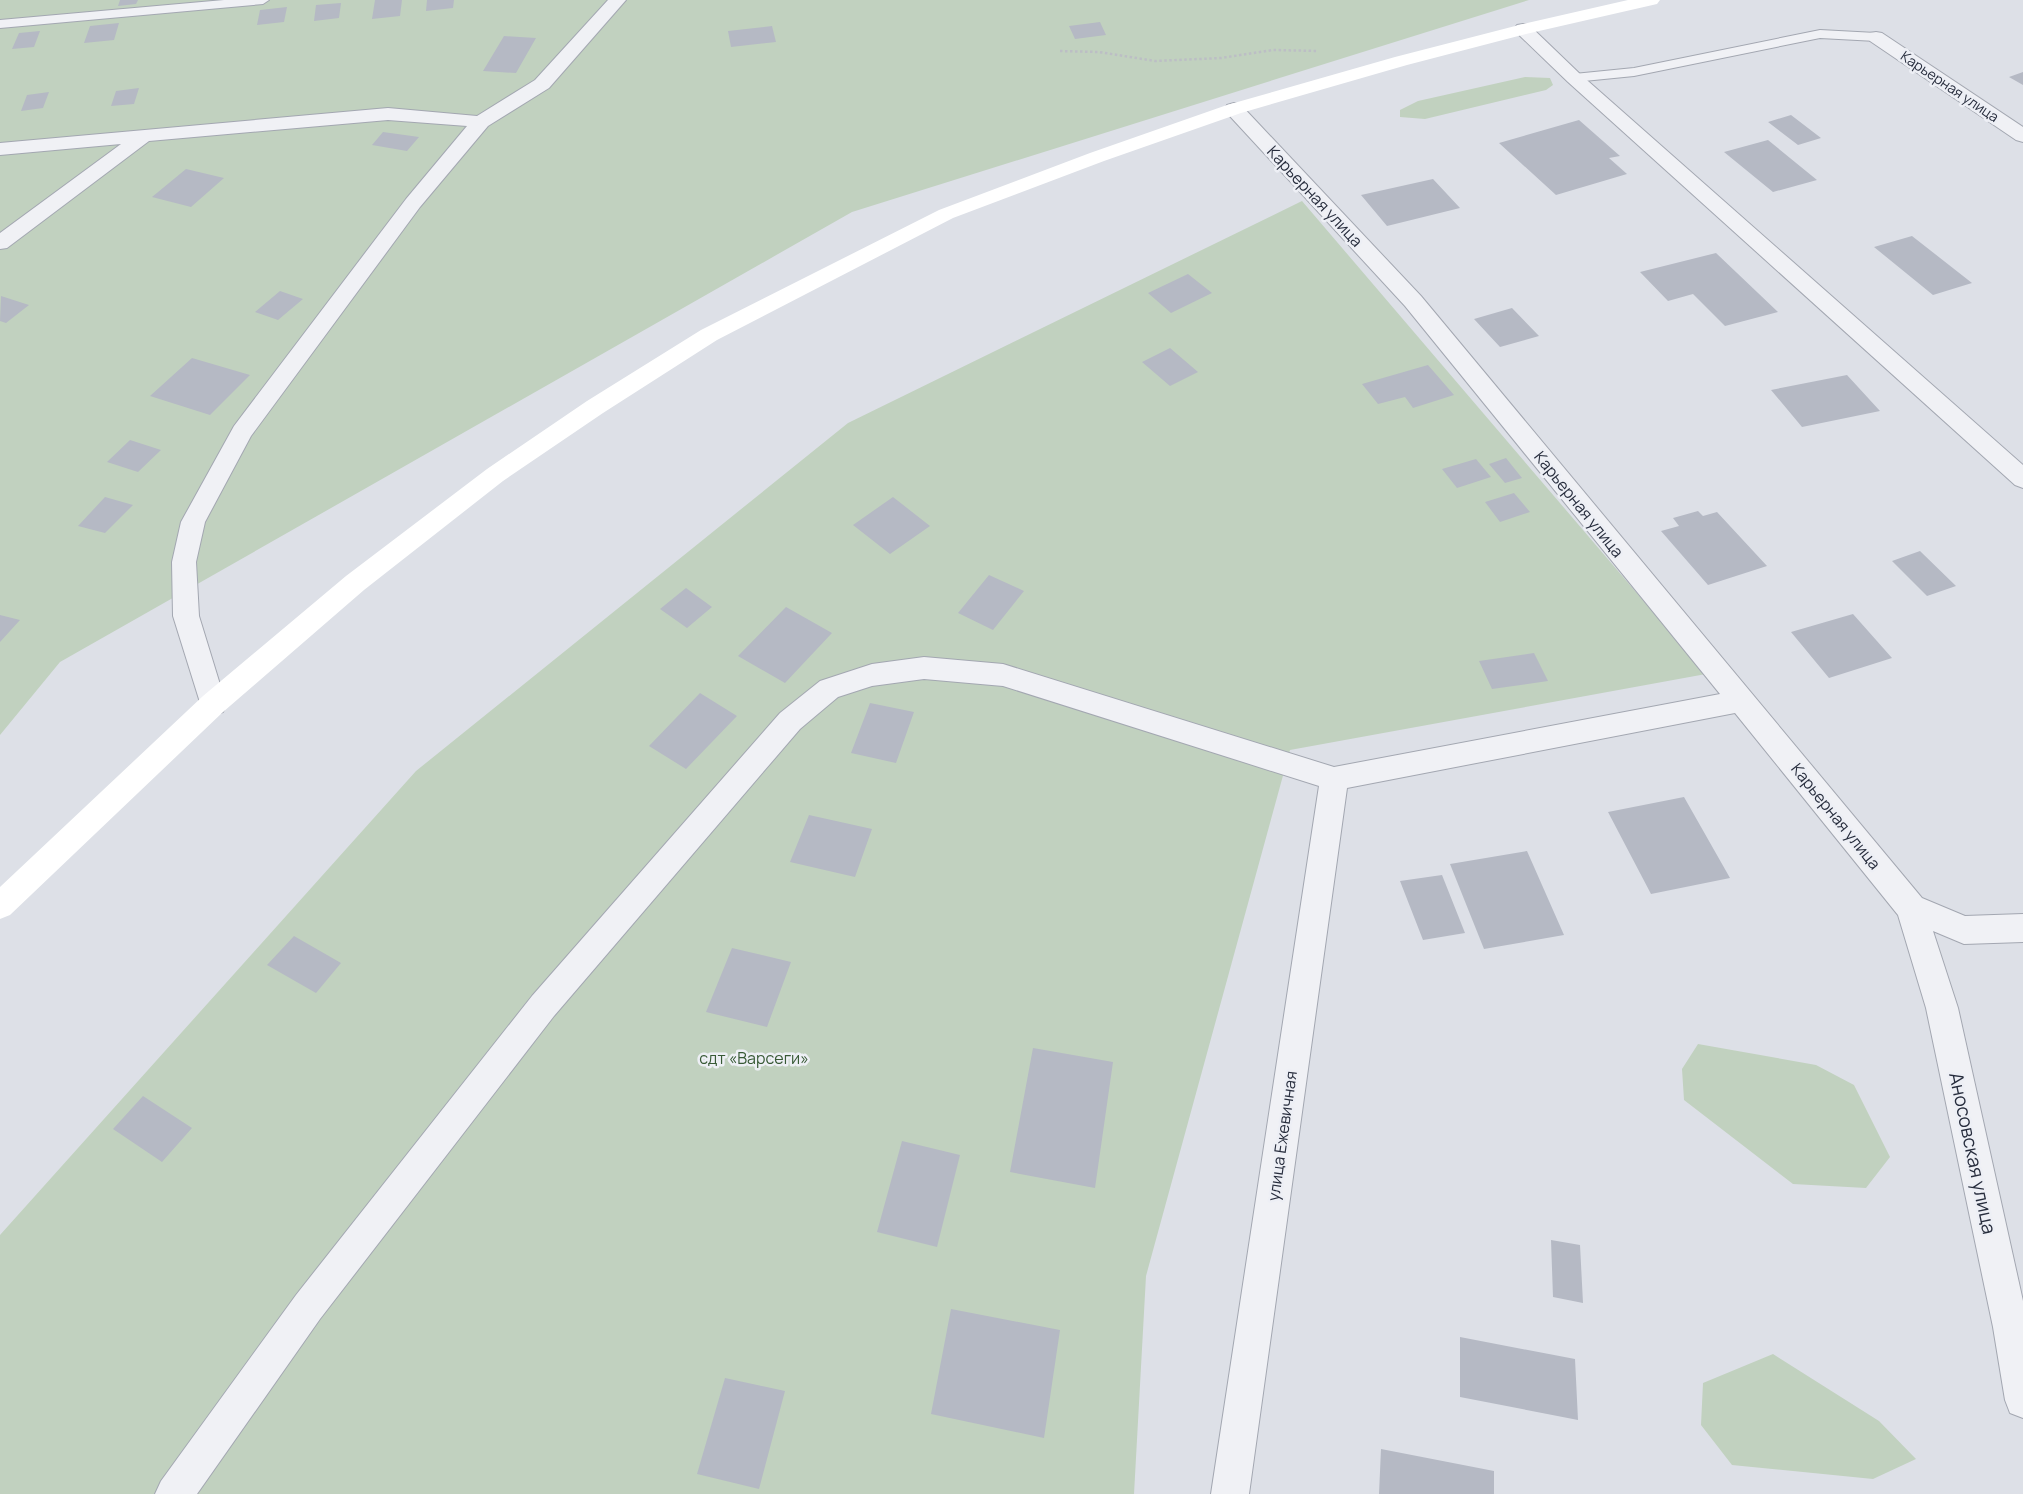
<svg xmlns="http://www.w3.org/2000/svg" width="2023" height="1494" viewBox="0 0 2023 1494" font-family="Manrope,sans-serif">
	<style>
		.green { fill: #c1d1bf }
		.building { fill: #b5b9c4 }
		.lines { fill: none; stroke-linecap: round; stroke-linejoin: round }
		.lane-casing { stroke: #a3a7b1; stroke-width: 2 }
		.street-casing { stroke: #a3a7b1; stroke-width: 2 }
		.path { stroke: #bcbec5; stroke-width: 2.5; stroke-dasharray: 2.5 2.5; stroke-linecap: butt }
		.lane { fill: #f0f1f5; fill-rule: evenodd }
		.street { fill: #f0f1f5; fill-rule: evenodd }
		.secondary { fill: #fff; fill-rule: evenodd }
		.labels { text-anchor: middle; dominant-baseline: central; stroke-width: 5; stroke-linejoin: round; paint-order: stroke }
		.far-street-label { font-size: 14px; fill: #272d3d; stroke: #edeff5 }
		.street-label { font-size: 16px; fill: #272d3d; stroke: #edeff5 }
		.park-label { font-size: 16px; fill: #375935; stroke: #edeff5 }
		.near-street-label { font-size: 19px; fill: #272d3d; stroke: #edeff5 }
	</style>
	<rect width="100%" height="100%" fill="#dde0e7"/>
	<path class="green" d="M0,0H1529L852,212L60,662L0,735Z
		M1525,77L1550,78L1553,85L1546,90L1425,119L1400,117V110L1418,101Z
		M1302,201L1706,674L1290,750L1146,1276L1134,1494H0V1235L416,771L848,423Z
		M1698,1044L1816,1065L1854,1085L1890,1157L1866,1188L1793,1184L1684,1100L1682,1069Z
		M1773,1354L1879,1421L1916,1459L1873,1479L1732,1465L1701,1425L1703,1383Z"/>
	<path class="building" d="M120,0H138L136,4L118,6Z
		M375,0H402L400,16L372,19Z
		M427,0H454L453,8L426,11Z
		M341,3L339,18L314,21L316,5Z
		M287,7L284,22L257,25L260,10Z
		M1100,22L1106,35L1075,39L1069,26Z
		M119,23L114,40L84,43L90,26Z
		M772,26L776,42L731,47L728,31Z
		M40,31L34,47L12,49L19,33Z
		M504,36L536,38L516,73L483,71Z
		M2023,72V85L2009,77Z
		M139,88L134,104L111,106L116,91Z
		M49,92L43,108L21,111L27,95Z
		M1791,115L1821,138L1798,145L1768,122Z
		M1579,120L1620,156L1609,158L1627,174L1556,195L1499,143Z
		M383,132L419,137L407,151L372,145Z
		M1768,140L1817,180L1773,192L1724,152Z
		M186,169L224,178L191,207L152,197Z
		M1433,179L1460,208L1387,226L1361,195Z
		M1912,236L1972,283L1933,295L1874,247Z
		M1716,253L1778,312L1725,326L1693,294L1668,301L1640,272Z
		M1188,274L1212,293L1171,313L1148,293Z
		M280,291L303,299L278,320L255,312Z
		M1,296L29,305L6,323L0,321Z
		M1512,308L1539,336L1500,347L1474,319Z
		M1170,348L1198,372L1170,386L1142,362Z
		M192,358L250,375L210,415L150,396Z
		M1428,365L1454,395L1413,408L1405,397L1378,404L1362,384Z
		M1847,375L1880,411L1802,427L1771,390Z
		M130,440L161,450L138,472L107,462Z
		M1506,458L1522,478L1505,483L1489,464Z
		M1476,459L1491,477L1457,488L1442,469Z
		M1514,493L1530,512L1500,522L1485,502Z
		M105,497L133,505L105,533L78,526Z
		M893,497L930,526L890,554L853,525Z
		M1698,511L1703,516L1717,512L1767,566L1708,585L1661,531L1679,526L1673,518Z
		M1920,551L1956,586L1927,596L1892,561Z
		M989,575L1024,591L993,630L958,613Z
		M686,588L712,607L687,628L660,609Z
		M786,607L832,633L785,683L738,656Z
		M1853,614L1892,658L1829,678L1791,632Z
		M0,615L20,620L0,642Z
		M1534,653L1548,681L1492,689L1479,661Z
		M700,693L737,716L686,769L649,746Z
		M870,703L914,712L896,763L851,753Z
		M1684,797L1730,878L1651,894L1608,812Z
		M809,815L872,829L855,877L790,862Z
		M1527,851L1564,935L1484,949L1450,864Z
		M1442,875L1465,933L1423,940L1400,881Z
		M294,936L341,963L316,993L267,965Z
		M732,948L791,962L767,1027L706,1012Z
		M1033,1048L1113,1062L1095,1188L1010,1172Z
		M143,1096L192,1128L162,1162L113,1129Z
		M902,1141L960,1155L937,1247L877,1232Z
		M1551,1240L1580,1245L1583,1303L1553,1297Z
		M951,1309L1060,1330L1044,1438L931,1414Z
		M1460,1337L1575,1359L1578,1420L1460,1397Z
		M725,1378L785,1391L759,1489L697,1474Z
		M1381,1449L1494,1471V1494H1379Z"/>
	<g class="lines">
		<g class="lane-casing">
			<path id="lane" d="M224,0H269L263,4L0,28V20Z
				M1820,30L1876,33L1882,37L1876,41L1820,38L1634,76L1574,82L1568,78L1574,74L1634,68Z"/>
		</g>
		<g class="street-casing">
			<path id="street" d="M608,0H626L549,88L488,126L420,207L251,436L205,522L196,562L199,616L226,704L223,712L213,715L203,712L173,616L172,562L181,522L234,426L406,199L467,126L388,120L149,141L7,248L0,249V233L121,144L0,155V143L388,108L477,116L535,80Z
				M1523,24L1529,25L1580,74L2023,465V488L2015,485L1568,82L1517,33L1514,29L1517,25Z
				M1876,32L1882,33L2023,127V142L2016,140L1870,41L1867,37L1870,33Z
				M1234,103L1241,105L1421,296L1922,898L1965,916L2023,914V942L1964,944L1933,931L1958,1008L2023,1301V1418L2010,1413L2005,1400L1993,1327L1926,1008L1898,915L1735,713L1347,788L1249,1494H1211L1319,786L1003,686L924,679L872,686L838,697L800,729L554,1016L320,1319L197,1494H155L161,1481L296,1295L532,996L780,713L820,681L872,664L924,657L1003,664L1334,767L1720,694L1405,306L1227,113L1225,109L1227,105Z"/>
		</g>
		<path class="path" d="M1060,51L1099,52L1155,61L1221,58L1273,50L1318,51"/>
		<use href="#lane" class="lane"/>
		<use href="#street" class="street"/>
		<path class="secondary" d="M1628,0H1660L1657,4L1526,34L1407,65L1241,113L1104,161L953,218L717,340L603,413L503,481L364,590L223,712L10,915L0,919V887L203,696L346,576L487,469L587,401L701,330L939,210L1090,153L1227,105L1395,57L1523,24Z"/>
	</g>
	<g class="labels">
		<g class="far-street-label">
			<text transform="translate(1950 86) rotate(34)">Карьерная улица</text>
		</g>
		<g class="street-label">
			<text transform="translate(1315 196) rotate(47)">Карьерная улица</text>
			<text transform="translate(1579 504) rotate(51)">Карьерная улица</text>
			<text transform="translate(1836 816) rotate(51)">Карьерная улица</text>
			<text transform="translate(1282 1136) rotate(-82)">улица Ежевичная</text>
		</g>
		<g class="park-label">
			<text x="754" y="1058">сдт «Варсеги»</text>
		</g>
		<g class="near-street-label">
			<text transform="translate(1973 1153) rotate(78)">Аносовская улица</text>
		</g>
	</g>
</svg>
